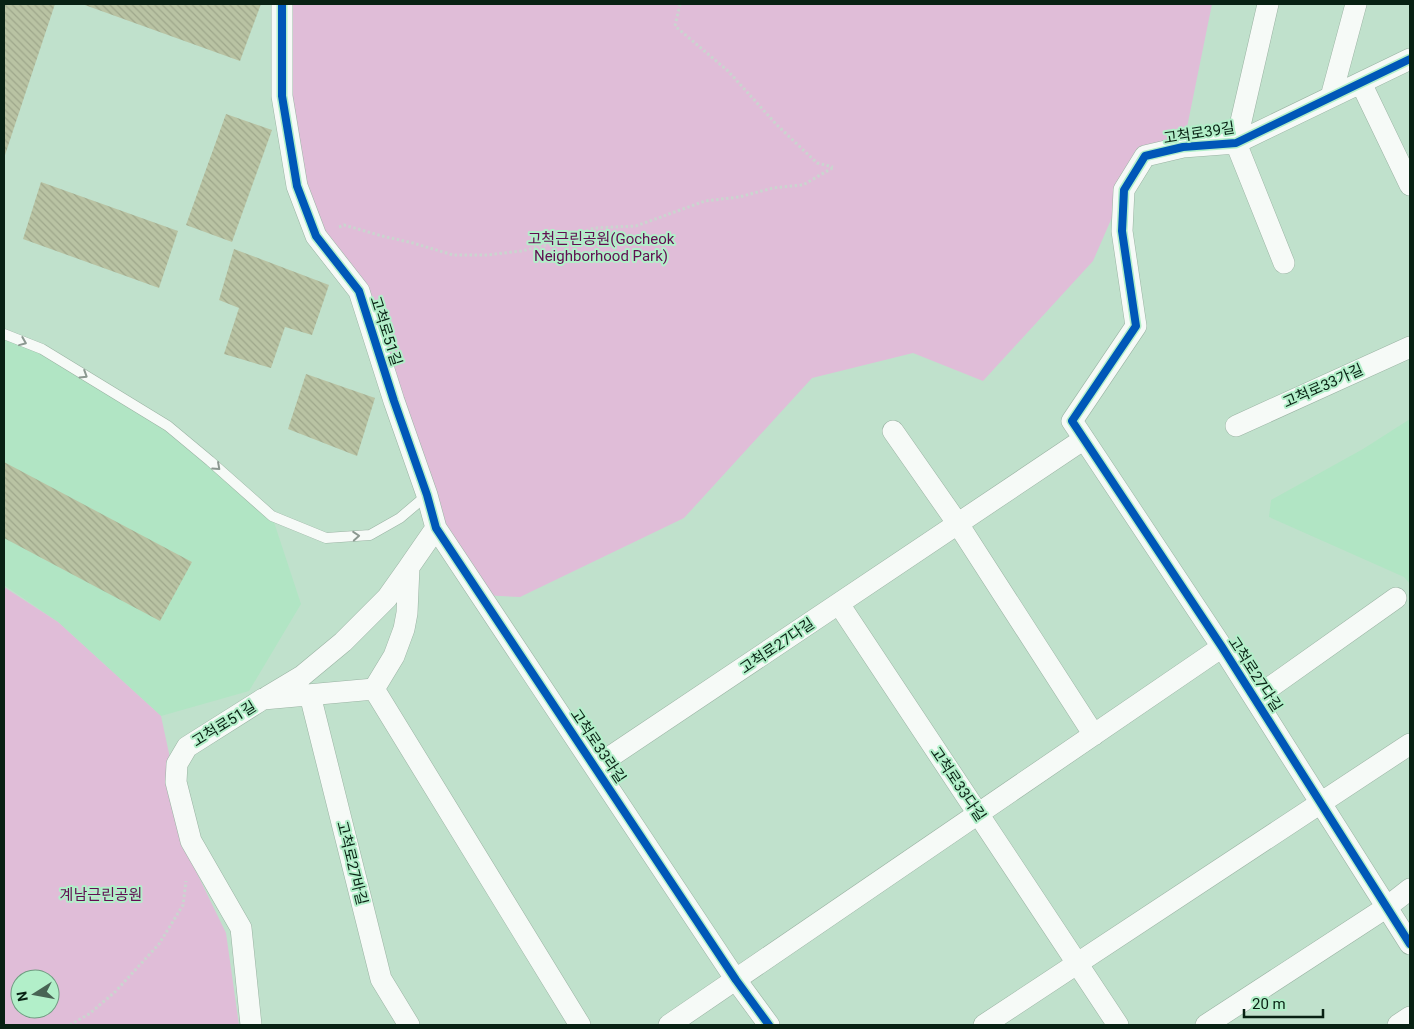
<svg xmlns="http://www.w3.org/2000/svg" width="1414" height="1029" viewBox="0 0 1414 1029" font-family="Roboto,'Noto Sans KR',sans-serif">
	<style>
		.built { fill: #b1e5c4 }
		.green { fill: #e0bdd8; fill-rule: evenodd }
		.building { fill: url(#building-back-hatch) }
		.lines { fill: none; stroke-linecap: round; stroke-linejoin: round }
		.lane-casing { stroke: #9ab3a3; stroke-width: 11 }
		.street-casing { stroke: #9ab3a3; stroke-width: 22 }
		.path { stroke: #cad5cf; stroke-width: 3; stroke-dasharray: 2.5 2.5; stroke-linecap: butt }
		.lane { stroke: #f6faf7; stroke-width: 10 }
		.street { stroke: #f6faf7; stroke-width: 21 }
		.cycleway-casing { stroke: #b2efc9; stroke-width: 11 }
		.cycleway { stroke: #0057b8; stroke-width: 8 }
		.oneway { stroke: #8b9890 }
		.labels { text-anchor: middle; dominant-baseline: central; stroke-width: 4; stroke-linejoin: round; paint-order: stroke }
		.street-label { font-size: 15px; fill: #082113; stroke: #b2efc9 }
		.park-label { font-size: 15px; fill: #600e51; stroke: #b2efc9 }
	</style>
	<defs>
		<pattern id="building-back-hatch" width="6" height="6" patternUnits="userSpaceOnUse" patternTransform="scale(1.25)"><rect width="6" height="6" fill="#b9c3a3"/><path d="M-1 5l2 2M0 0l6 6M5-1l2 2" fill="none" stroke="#9ea78b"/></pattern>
	</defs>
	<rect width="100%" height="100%" fill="#c0e1cc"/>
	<path class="built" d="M4,334L42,349L168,426L272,516L301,604L249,691L161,716L58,622L4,585Z
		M1410,419V584L1404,577L1269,517L1271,500L1363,449Z"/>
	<path class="green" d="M282,4H1212L1183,147L1145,156L1124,190L1093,261L983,381L913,353L812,378L684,518L520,597L481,595L436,528L359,291L297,186Z
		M4,587L58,622L161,716L193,865L226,933L239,1025H4ZM20,979H50V1009H20Z"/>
	<path class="building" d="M4,4H55L5,155H4Z
		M82,4H261L240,61Z
		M226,114L272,130L232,242L186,225Z
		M41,182L178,231L159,288L23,239Z
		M234,249L329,285L312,335L285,327L271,368L224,354L239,308L219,300Z
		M306,374L375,398L357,456L288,429Z
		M4,462L192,562L160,621L4,538Z"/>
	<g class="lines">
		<g class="lane-casing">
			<path id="lane" d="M4,334L42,349L168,426L210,461L272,516L326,538L370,535L400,518L427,495"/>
		</g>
		<g class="street-casing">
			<path id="street" d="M282,4V96L297,186L316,236L359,291L394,401L427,495L436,528L736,980L769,1025
				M1268,4L1236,143L1284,263
				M1410,59L1236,143L1183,147L1145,156L1124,190L1122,231L1136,326L1072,421L1222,647L1410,944
				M1361,83L1410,185
				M1331,97L1356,4
				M1236,426L1410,347
				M893,431L958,524L1094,735
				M839,604L1118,1025
				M374,689L580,1025
				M310,695L381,979L409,1025
				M267,697L302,676L343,642L387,598L409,567
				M1255,698L1396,598
				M595,767L1084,439
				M251,1025L241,928L191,841L176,782L177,764L187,747L263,699L374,689L394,656L404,629L407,613L409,567L436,528
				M669,1025L1222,647
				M984,1025L1410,744
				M1206,1025L1387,907L1410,889
				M1398,1025L1410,1017"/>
		</g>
		<path class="path" d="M680,4L675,26L728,71L777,125L817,163L833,167
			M339,227L344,225L382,236L413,243L453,255H487L521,251L551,244L594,228L636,226L705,201L739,197L773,188L803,185L834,167
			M70,1025L89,1014L115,992L159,944L183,905L186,881"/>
		<use href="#lane" class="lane"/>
		<use href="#street" class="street"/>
		<g class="cycleway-casing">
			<path id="cycleway" d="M282,4V96L297,186L316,236L359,291L394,401L427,495L436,528L736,980L769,1025
				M1410,59L1236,143L1183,147L1145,156L1124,190L1122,231L1136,326L1072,421L1222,647L1410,944"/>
		</g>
		<use href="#cycleway" class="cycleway"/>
	</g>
	<defs><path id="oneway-chevron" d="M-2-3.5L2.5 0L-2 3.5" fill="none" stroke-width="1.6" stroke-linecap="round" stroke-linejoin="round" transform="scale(1.25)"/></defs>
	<g class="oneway">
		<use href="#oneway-chevron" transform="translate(23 342) rotate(22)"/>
		<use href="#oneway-chevron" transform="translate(84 375) rotate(32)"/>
		<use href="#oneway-chevron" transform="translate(217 467) rotate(42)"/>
		<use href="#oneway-chevron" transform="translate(356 536) rotate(-4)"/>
	</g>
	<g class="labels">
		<g class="street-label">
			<text transform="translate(1199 133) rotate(-9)">고척로39길</text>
			<text transform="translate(386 331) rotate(72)">고척로51길</text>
			<text transform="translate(1323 386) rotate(-24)">고척로33가길</text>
			<text transform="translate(777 646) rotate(-34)">고척로27다길</text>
			<text transform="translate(1255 674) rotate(57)">고척로27다길</text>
			<text transform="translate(224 724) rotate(-32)">고척로51길</text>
			<text transform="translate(598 746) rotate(56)">고척로33라길</text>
			<text transform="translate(958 784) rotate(56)">고척로33다길</text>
			<text transform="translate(352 863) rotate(76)">고척로27바길</text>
		</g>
		<g class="park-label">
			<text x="601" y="239">고척근린공원(Gocheok<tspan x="601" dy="17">Neighborhood Park)</tspan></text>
			<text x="101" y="895">계남근린공원</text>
		</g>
	</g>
	<rect width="1414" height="1029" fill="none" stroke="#082113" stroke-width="10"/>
	<g transform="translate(35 994) rotate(259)"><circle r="24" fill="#b2efc9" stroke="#6e9d80"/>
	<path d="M0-4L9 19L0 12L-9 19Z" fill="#486454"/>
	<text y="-8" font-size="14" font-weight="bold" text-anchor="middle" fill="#082113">N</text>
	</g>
	<path d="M1244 1009v8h79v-8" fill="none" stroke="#082113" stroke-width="2.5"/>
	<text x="1252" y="1009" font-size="15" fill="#082113" stroke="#b2efc9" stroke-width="4" paint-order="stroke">20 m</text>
</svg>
